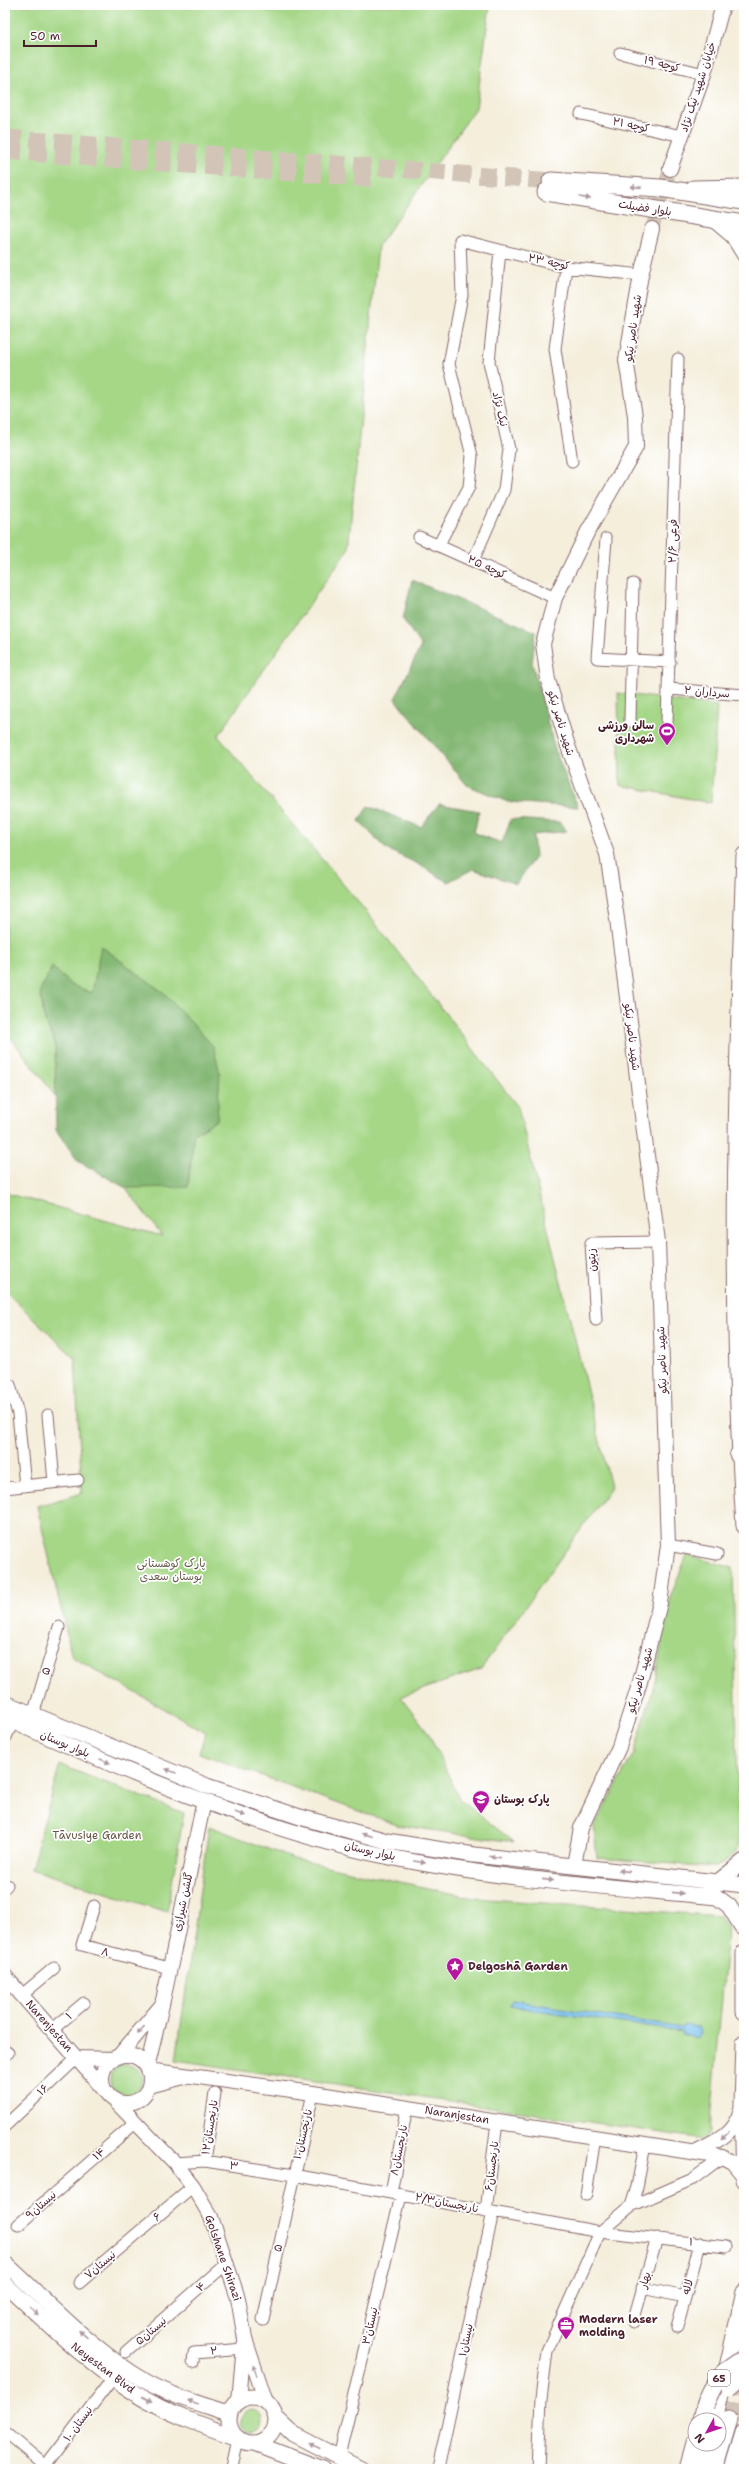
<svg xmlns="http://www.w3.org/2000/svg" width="749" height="2474" viewBox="0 0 749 2474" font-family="'Shantell Sans','Playpen Sans Arabic',sans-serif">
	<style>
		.green { fill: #a5d787; stroke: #787b59 }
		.forest { fill: #84b874; stroke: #676c50 }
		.water { fill: #73c0ed; stroke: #5e708c }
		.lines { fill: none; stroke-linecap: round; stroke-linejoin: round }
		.tertiary-tunnel { stroke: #d2c5b8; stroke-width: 14; stroke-dasharray: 14 7; stroke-linecap: butt }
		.primary-tunnel { stroke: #d2c5b8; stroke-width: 17; stroke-dasharray: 17 8; stroke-linecap: butt }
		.trunk-tunnel { stroke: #d2c5b8; stroke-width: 18; stroke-dasharray: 18 9; stroke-linecap: butt }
		.minor-casing { stroke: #866769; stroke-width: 13 }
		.tertiary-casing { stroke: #866769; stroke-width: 16 }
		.secondary-casing { stroke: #866769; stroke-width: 17 }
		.primary-casing { stroke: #866769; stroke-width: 19 }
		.trunk-casing { stroke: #866769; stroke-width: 20 }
		.minor { stroke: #fff; stroke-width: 11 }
		.tertiary { stroke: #fff; stroke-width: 14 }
		.secondary { stroke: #fff; stroke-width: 15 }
		.primary { stroke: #fff; stroke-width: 17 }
		.trunk { stroke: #fff; stroke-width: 18 }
		.secondary-bridge-casing { stroke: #866769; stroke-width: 17; stroke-linecap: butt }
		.primary-bridge-casing { stroke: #866769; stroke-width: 19; stroke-linecap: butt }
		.secondary-bridge { stroke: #fff; stroke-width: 15 }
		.primary-bridge { stroke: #fff; stroke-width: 17 }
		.oneway { fill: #ae9aa0 }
		.labels { text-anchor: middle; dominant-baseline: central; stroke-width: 3.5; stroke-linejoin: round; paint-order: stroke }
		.shield { fill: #fff; stroke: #80626b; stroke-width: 1 }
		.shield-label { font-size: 10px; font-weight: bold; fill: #4a1f2b }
		.street-label { font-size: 11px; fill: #4a1f2b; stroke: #fff }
		.poi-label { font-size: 11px; font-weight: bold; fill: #4a1f2b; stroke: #fff; text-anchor: start }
		.park-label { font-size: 11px; fill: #655647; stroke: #fff }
	</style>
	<rect width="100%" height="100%" fill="#fff"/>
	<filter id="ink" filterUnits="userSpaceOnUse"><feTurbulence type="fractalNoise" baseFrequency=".025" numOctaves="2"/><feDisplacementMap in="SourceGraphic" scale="8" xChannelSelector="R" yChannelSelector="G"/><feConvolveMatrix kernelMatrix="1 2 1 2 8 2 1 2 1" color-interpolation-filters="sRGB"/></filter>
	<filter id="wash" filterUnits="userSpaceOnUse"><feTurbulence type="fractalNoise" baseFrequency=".012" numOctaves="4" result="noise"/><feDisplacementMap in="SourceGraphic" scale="16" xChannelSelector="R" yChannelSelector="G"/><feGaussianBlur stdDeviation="0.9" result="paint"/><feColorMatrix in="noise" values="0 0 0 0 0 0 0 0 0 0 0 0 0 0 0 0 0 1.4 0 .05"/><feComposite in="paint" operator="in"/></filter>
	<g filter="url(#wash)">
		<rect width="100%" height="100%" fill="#f4eedb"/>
		<path class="green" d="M5,5H490L476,108L378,246L348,549L218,736L369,915L518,1107L611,1487L481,1669L401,1697L428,1732L460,1800L514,1842L397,1825L199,1753L206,1732L72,1657L37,1506L82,1493L75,1358L5,1291V1193L162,1236L5,1030Z
			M618,693L717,706L711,803L620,785Z
			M687,1555L733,1568L739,1845C733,1856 727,1863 715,1867L597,1858L594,1826L634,1753L654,1685L670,1598Z
			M60,1765L184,1813L167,1912L31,1869Z
			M209,1826L294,1859L474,1898L720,1916L728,1930L710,2132L703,2139L176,2060Z
			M110 2080a16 16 0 1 1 32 0a16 16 0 1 1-32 0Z
			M241 2421a11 11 0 1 1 22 0a11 11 0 1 1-22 0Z"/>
		<path class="forest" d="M412,580L536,632L532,663L556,753L578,807L508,802L467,785L395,699L421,646L403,619Z
			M439,804L479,811L474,833L502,843L511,819L559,822L567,831L533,835L535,857L516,884L473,869L448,882L418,864L386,849L359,821L368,806L421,827Z
			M101,946L164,993L213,1046L220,1073L217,1120L194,1134L188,1187L126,1188L78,1161L56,1130L55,1044L44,1018L40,991L52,967L72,985L92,993Z"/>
		<path class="water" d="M512,2000L682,2028L683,2025L698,2027L700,2033L697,2038L681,2035L682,2032L510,2006Z"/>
	</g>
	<g filter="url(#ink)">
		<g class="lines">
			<path class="tertiary-tunnel" d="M652,229L670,169"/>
			<path class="primary-tunnel" d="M5,138L551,181
				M5,151L374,179"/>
			<path class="trunk-tunnel" d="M729,2419L744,2368"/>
			<g class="minor-casing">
				<path id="minor" d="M620,53L704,74
					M581,114L682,136
					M566,267L555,349L572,461
					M419,537L555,598
					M606,539L597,658L670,662
					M438,546L469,487L472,456L449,364L462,295L460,240L566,267L641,275
					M473,561L504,490L509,449L489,362L500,251
					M670,689L744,695
					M630,721L633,584
					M667,723L678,359
					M596,1320L591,1243L658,1242
					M5,1387L10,1385L18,1414L25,1486
					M48,1415L54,1482
					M5,1488L78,1480
					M668,1545L717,1554
					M33,1715L59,1627
					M5,1739L13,1722
					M5,1887L7,1885
					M94,1906L82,1945L169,1968
					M22,1995L54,1968
					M53,2029L84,2003
					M5,2051L8,2053
					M5,2126L77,2058
					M205,2161L215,2093
					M175,2163L205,2161L294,2175L600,2232L726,2247
					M391,2193L407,2107
					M586,2195L595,2137
					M631,2206L637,2187L645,2145
					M486,2211L497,2122
					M18,2225L135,2123
					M79,2283L193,2186
					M642,2288L685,2297
					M263,2320L313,2093
					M633,2322L657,2238
					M677,2327L700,2243
					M126,2352L227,2263
					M193,2362L194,2353L244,2349
					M5,2432L49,2469
					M339,2457L401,2195
					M43,2469L113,2378
					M232,2469L238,2438
					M438,2469L493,2212
					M538,2469L541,2399L547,2351L600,2232L631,2206L693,2179L722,2157"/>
			</g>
			<g class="tertiary-casing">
				<path id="tertiary" d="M670,169L704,74L723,5
					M574,1865L581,1828L619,1747L640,1682L660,1603L668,1545L658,1242L617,919L607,854L568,746L548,680L543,644L555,598L587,533L636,447L635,416L626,360L641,275L652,229
					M5,1976L106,2092
					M102 2079a24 24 0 1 1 48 0a24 24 0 1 1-48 0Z
					M118,2057L161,2006
					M77,2058L114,2059
					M147,2067C170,1980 185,1890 204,1801
					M148,2070L313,2093L722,2157L732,2162L742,2174
					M149,2086L184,2077
					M113,2099L175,2163L193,2186L211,2217L238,2298L245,2339L266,2402
					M695,2152C717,2141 734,2135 741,2109
					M239,2401L244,2345"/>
			</g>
			<g class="secondary-casing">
				<path id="secondary" d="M693,188L744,187
					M713,219L733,236L744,254
					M744,855C736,1078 729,1303 744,1526
					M5,1703L207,1786L300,1817L387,1841L474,1855L744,1885
					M5,1718C128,1772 254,1828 385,1856C494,1879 606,1886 717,1897L729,1906L742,1927
					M719,1881L744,1861
					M744,1952V2012
					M744,2043L742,2104L744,2180
					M5,2263C49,2303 93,2351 145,2381C171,2396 201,2404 230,2414
					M5,2284C46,2322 87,2363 135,2393C166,2413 203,2426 238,2438
					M229 2420a23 23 0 1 1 46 0a23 23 0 1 1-46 0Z
					M274,2416L293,2434L361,2469
					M715,2420L744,2292
					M254,2443L322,2469
					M701,2469L709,2444"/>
			</g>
			<g class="primary-casing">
				<path id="primary" d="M551,181L660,188L744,201
					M546,192L744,224
					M702,2420L705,2406
					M688,2469L695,2444
					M714,2469L729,2419
					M733,2469L744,2433"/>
			</g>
			<g class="trunk-casing">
				<path id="trunk" d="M739,1455H744"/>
			</g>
			<use href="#minor" class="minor"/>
			<use href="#tertiary" class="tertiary"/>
			<use href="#secondary" class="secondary"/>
			<use href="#primary" class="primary"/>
			<use href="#trunk" class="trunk"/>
			<g class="secondary-bridge-casing">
				<path id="secondary-bridge" d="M729,2388L744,2375"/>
			</g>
			<g class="primary-bridge-casing">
				<path id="primary-bridge" d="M705,2406C712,2384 723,2370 744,2359"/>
			</g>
			<use href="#secondary-bridge" class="secondary-bridge"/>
			<use href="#primary-bridge" class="primary-bridge"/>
		</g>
		<defs><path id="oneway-solid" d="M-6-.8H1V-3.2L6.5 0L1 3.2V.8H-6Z"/></defs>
		<g class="oneway">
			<use href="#oneway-solid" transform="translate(636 187) rotate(-176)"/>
			<use href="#oneway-solid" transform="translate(585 198) rotate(9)"/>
			<use href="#oneway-solid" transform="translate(105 1761) rotate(22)"/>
			<use href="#oneway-solid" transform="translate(171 1771) rotate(-158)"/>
			<use href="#oneway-solid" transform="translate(240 1814) rotate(19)"/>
			<use href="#oneway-solid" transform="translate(367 1835) rotate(-165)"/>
			<use href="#oneway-solid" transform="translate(495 1857) rotate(-174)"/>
			<use href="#oneway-solid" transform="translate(420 1862) rotate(10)"/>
			<use href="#oneway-solid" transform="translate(624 1871) rotate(-174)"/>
			<use href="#oneway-solid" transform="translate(548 1880) rotate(6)"/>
			<use href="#oneway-solid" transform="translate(678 1893) rotate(6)"/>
			<use href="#oneway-solid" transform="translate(141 2030) rotate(131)"/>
			<use href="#oneway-solid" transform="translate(725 2135) rotate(136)"/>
			<use href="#oneway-solid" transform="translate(34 2311) rotate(43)"/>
			<use href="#oneway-solid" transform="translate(83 2334) rotate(-139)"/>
			<use href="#oneway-solid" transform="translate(255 2370) rotate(-108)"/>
			<use href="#oneway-solid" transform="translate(147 2399) rotate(27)"/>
			<use href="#oneway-solid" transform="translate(193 2402) rotate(-161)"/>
			<use href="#oneway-solid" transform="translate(314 2445) rotate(-152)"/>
		</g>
	</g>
	<defs>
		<g id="stadium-pin" transform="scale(0.9)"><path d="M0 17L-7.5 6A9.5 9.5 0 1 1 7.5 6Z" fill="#b5179e" stroke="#fff"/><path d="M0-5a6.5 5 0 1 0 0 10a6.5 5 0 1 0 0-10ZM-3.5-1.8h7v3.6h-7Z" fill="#fff"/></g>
		<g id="school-pin" transform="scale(0.9)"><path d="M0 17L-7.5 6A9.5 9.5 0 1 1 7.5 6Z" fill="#b5179e" stroke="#fff"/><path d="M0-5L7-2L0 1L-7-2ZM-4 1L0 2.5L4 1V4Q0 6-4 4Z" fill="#fff"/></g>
		<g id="sight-pin" transform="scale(0.9)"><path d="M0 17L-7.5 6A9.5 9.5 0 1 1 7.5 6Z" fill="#b5179e" stroke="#fff"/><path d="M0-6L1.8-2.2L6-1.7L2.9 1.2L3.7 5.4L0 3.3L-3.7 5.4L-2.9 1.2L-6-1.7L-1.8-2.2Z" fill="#fff"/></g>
		<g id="office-pin" transform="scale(0.9)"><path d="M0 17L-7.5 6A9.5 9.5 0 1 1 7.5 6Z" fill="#b5179e" stroke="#fff"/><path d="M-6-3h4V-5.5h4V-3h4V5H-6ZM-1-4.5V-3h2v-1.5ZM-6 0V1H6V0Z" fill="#fff"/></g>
	</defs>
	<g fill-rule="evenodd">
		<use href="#stadium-pin" x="667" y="731"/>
		<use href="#school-pin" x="481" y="1799"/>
		<use href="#sight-pin" x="455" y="1966"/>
		<use href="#office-pin" x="566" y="2325"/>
	</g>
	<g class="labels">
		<rect class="shield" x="708" y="2370" width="22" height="16" rx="3"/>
		<g class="shield-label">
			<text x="719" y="2378">65</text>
		</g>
		<g class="street-label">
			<text transform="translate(662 64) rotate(14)">کوچه ۱۹</text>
			<text transform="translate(698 87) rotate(-72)">خیابان شهید نیک نژاد</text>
			<text transform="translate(631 125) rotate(12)">کوچه ۲۱</text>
			<text transform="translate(645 208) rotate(9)">بلوار فضیلت</text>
			<text transform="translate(549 262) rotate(12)">کوچه ۲۳</text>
			<text transform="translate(633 328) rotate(-82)">شهید ناصر نیکو</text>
			<text transform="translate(500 409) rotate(77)">نیک نژاد</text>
			<text transform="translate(673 541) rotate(-89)">فرعی ۲/۶</text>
			<text transform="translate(487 567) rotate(24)">کوچه ۲۵</text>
			<text transform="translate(707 692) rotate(5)">سرداران ۲</text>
			<text transform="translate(561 723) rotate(73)">شهید ناصر نیکو</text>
			<text transform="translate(632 1037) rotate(83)">شهید ناصر نیکو</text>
			<text transform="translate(592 1260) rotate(-93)">زیتون</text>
			<text transform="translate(662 1360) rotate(-92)">شهید ناصر نیکو</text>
			<text transform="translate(46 1671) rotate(-73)">۵</text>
			<text transform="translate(640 1680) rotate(-74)">شهید ناصر نیکو</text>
			<text transform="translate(65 1744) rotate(23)">بلوار بوستان</text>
			<text transform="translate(370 1851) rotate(13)">بلوار بوستان</text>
			<text transform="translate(183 1902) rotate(-78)">گلشن شیرازی</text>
			<text transform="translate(105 1952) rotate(15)">۸</text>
			<text transform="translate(69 2016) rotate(-41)">۱</text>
			<text transform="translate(49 2026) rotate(49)">Narenjestan</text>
			<text transform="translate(43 2090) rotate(-44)">۱۶</text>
			<text transform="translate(457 2115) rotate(9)">Naranjestan</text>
			<text transform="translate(210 2127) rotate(-81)">۱۲نارنجستان</text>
			<text transform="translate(303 2134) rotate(-77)">۱۰نارنجستان</text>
			<text transform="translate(399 2150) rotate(-79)">۸نارنجستان</text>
			<text transform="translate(99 2154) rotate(-41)">۱۴</text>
			<text transform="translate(234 2166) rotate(9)">۳</text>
			<text transform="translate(492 2166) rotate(-83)">۶نارنجستان</text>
			<text transform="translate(447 2203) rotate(11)">۲/۳نارنجستان</text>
			<text transform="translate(41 2205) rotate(-41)">۹نیستان</text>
			<text transform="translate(157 2217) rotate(-40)">۶</text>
			<text transform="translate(691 2242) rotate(6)">۱</text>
			<text transform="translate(278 2248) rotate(-78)">۵</text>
			<text transform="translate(223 2258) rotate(71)">Golshane Shirazi</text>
			<text transform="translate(100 2265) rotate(-40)">۷نیستان</text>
			<text transform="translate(645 2280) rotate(-74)">بهار</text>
			<text transform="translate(688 2285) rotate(-75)">لاله ‍</text>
			<text transform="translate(201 2287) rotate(-42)">۴</text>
			<text transform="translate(370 2326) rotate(-77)">۳نیستان</text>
			<text transform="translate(151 2331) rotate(-40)">۵نیستان</text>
			<text transform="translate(466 2340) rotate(-78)">۱نیستان</text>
			<text transform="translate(214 2351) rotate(-5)">۲</text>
			<text transform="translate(103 2368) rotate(37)">Neyestan Blvd</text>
			<text transform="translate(78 2424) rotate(-53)">نیستان ۱۰</text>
		</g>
		<g class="poi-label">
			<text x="654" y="725" text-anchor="end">سالن ورزشی<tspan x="654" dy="13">شهرداری</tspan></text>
			<text x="494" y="1799">پارک بوستان</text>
			<text x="468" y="1966">Delgoshā Garden</text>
			<text x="579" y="2319">Modern laser<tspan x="579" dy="13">molding</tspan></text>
		</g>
		<g class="park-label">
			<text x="171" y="1563">پارک کوهستانی<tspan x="171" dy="13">بوستان سعدی</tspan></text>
			<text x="97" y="1835">Tāvusiye Garden</text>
		</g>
	</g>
	<rect width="749" height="2474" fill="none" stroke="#fff" stroke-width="20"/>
	<g transform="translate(707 2432) rotate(230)"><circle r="19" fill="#ffffff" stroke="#b7a5aa"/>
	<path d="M0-3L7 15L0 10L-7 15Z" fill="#b5179e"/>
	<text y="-6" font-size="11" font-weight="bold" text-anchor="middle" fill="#4a1f2b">N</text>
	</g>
	<path d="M24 40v6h72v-6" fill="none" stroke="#4a1f2b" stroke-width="2"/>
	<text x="30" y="40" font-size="12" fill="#4a1f2b" stroke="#ffffff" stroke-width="3" paint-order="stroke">50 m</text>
</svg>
